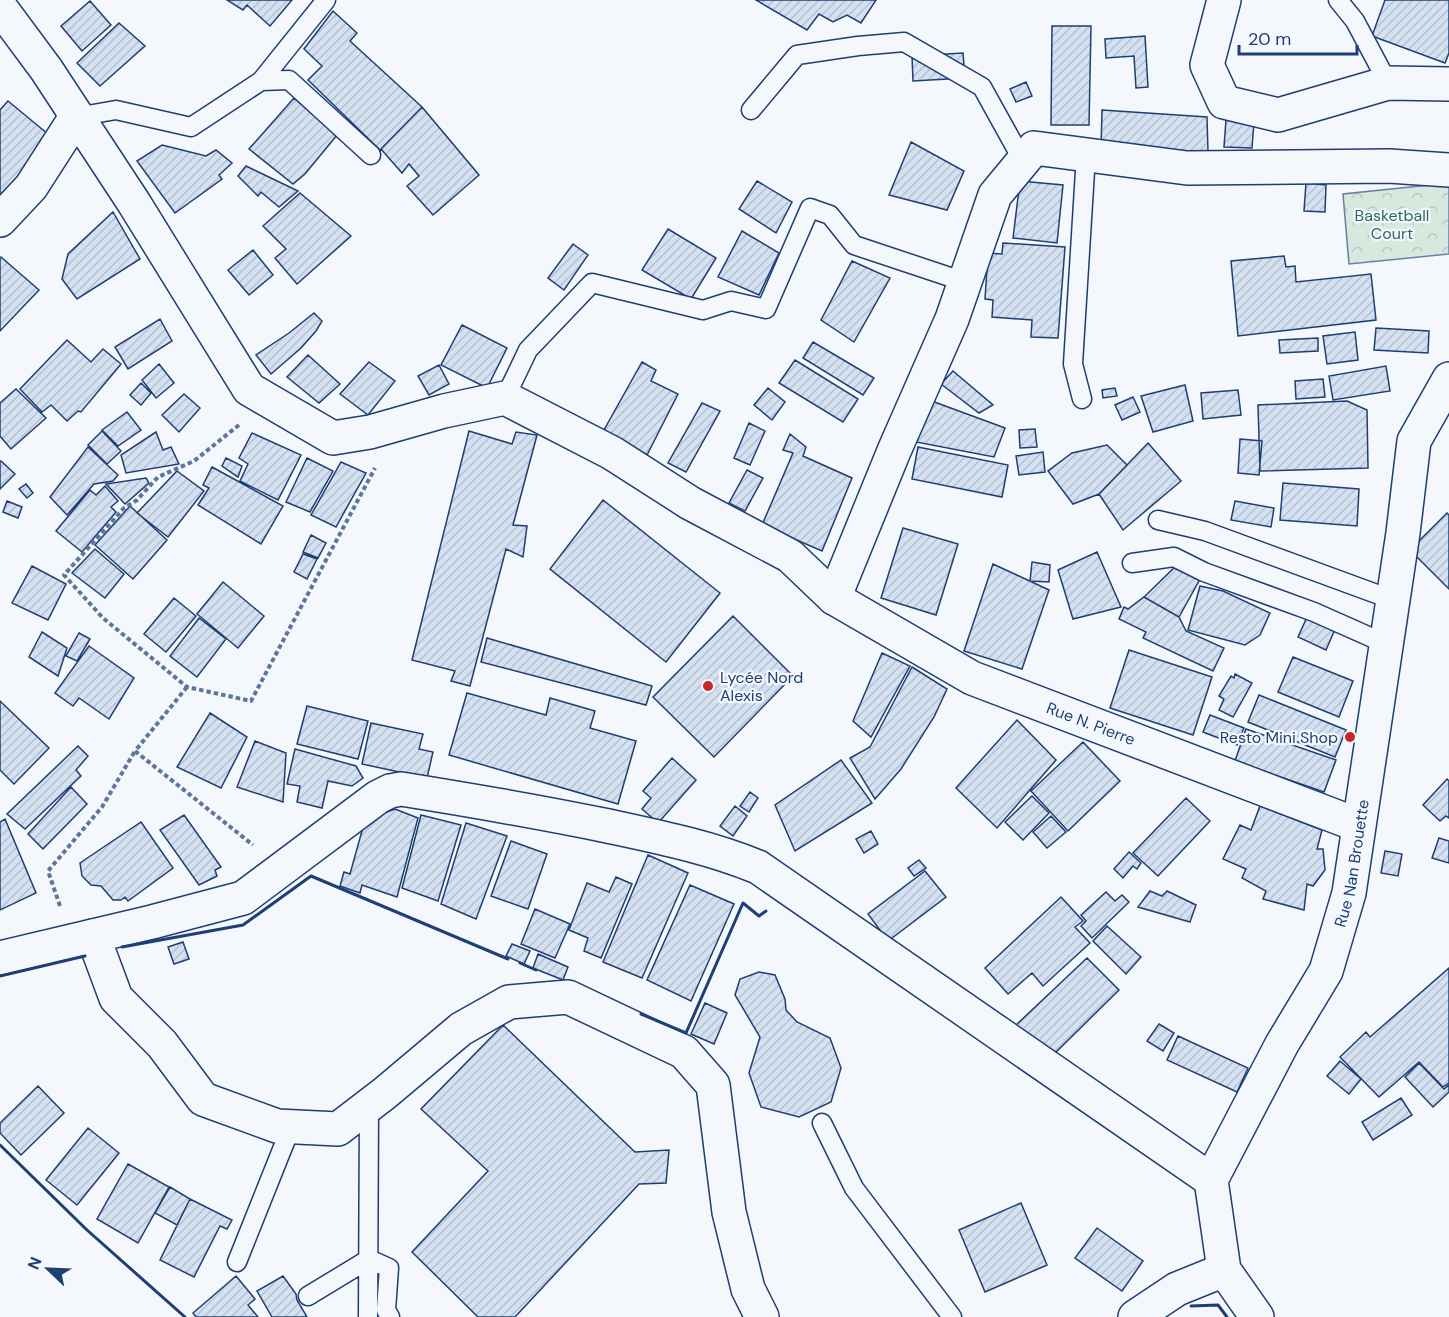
<svg xmlns="http://www.w3.org/2000/svg" width="1449" height="1317" viewBox="0 0 1449 1317" font-family="'DM Sans',sans-serif">
	<style>
		.forest { fill: url(#forest-crowns); stroke: #687fa3; stroke-width: 1.5 }
		.building { fill: url(#building-hatch); stroke: #1d3f73; stroke-width: 1.5 }
		.lines { fill: none; stroke-linecap: round; stroke-linejoin: round }
		.lane-casing { stroke: #1d3f73; stroke-width: 21 }
		.street-casing { stroke: #1d3f73; stroke-width: 36 }
		.path { stroke: #5e769c; stroke-width: 4; stroke-dasharray: 4.5 3; stroke-linecap: butt }
		.lane { stroke: #f4f7fb; stroke-width: 18 }
		.street { stroke: #f4f7fb; stroke-width: 33 }
		.wall { stroke: #1d3f73; stroke-width: 3 }
		.poi-dot { fill: #c62828; stroke: #f4f7fb; stroke-width: 2 }
		.labels { text-anchor: middle; dominant-baseline: central; stroke-width: 4.5; stroke-linejoin: round; paint-order: stroke }
		.park-label { font-size: 16px; fill: #2c6c60; stroke: #f4f7fb }
		.poi-label { font-size: 16px; fill: #1d3f73; stroke: #f4f7fb; text-anchor: start }
		.street-label { font-size: 16px; fill: #1d3f73; stroke: #f4f7fb }
	</style>
	<defs>
		<pattern id="forest-crowns" width="20" height="18" patternUnits="userSpaceOnUse" patternTransform="scale(1.5)"><rect width="20" height="18" fill="#d7e8df"/><path d="M2 6a3 3 0 1 1 6 0M12 15a3 3 0 1 1 6 0" fill="none" stroke="#b8c8c3"/></pattern>
		<pattern id="building-hatch" width="6" height="6" patternUnits="userSpaceOnUse" patternTransform="scale(1.5)"><rect width="6" height="6" fill="#d5e0f0"/><path d="M-1 1l2-2M0 6l6-6M5 7l2-2" fill="none" stroke="#b6c1d1"/></pattern>
	</defs>
	<rect width="100%" height="100%" fill="#f4f7fb"/>
	<path class="forest" d="M1449,183V254L1349,264L1343,194Z"/>
	<path class="building" d="M227,0H292L270,26L247,5L243,10Z
		M756,0H876L861,23L847,15L833,22L819,14L807,30Z
		M1385,0H1449V53L1445,63L1372,36Z
		M90,1L111,25L82,51L61,26Z
		M333,11L357,33L350,41L422,107L380,150L308,80L322,66L304,49Z
		M119,23L145,46L100,86L77,63Z
		M1052,26H1091L1089,125H1051Z
		M1145,36L1148,87L1136,88L1134,56L1106,58L1105,39Z
		M963,53L965,78L913,81L912,56Z
		M1026,82L1032,96L1016,102L1010,89Z
		M294,98L337,135L305,174L293,184L249,149Z
		M8,101L54,139L0,197V110Z
		M422,107L479,175L433,215L407,186L419,176L409,164L402,173L381,149Z
		M1102,110L1207,117L1208,152L1101,150Z
		M1226,120L1254,122L1252,148L1224,147Z
		M911,142L964,171L947,210L889,195Z
		M162,145L206,156L216,150L232,163L219,175L222,179L175,213L137,161Z
		M246,166L298,191L279,207L261,192L258,196L238,176Z
		M757,181L792,202L776,233L739,209Z
		M1020,181L1063,185L1057,243L1013,238Z
		M1306,183L1326,185L1325,212L1304,211Z
		M300,193L351,236L297,284L275,258L286,249L263,226Z
		M113,212L140,259L77,299L62,279L68,254Z
		M668,229L716,258L691,299L642,270Z
		M742,231L779,253L759,295L718,277Z
		M1003,243L1065,247L1058,338L1031,337L1032,320L992,317L993,300L985,299L988,253L1002,254Z
		M573,244L588,255L564,290L548,278Z
		M253,250L273,275L249,295L228,270Z
		M1284,256L1286,267L1295,266L1296,282L1371,274L1376,320L1238,336L1231,261Z
		M1,257L39,290L0,331V258Z
		M852,261L890,278L854,342L821,320Z
		M314,313L322,321L316,331L301,348L271,374L256,355L289,333Z
		M160,319L172,341L128,369L115,347Z
		M462,325L507,348L487,388L441,365Z
		M1376,328L1429,331L1428,353L1374,350Z
		M1355,332L1358,360L1327,364L1323,336Z
		M1318,338V351L1280,353L1279,340Z
		M67,340L91,362L103,349L121,364L81,412L78,411L67,421L51,405L42,412L20,389Z
		M813,342L874,378L863,395L803,358Z
		M308,355L340,384L319,403L287,377Z
		M795,360L858,399L843,422L779,383Z
		M369,362L395,381L368,415L340,394Z
		M642,362L656,370L651,381L678,394L647,455L604,430Z
		M159,364L174,383L156,398L142,380Z
		M439,365L449,384L429,395L418,376Z
		M1386,366L1390,391L1333,400L1329,376Z
		M953,371L993,405L979,413L941,384Z
		M1323,379L1325,397L1296,399L1295,381Z
		M141,383L151,393L141,405L130,395Z
		M1185,385L1193,421L1153,432L1141,396Z
		M768,388L785,402L772,420L754,405Z
		M1115,388L1117,396L1103,398L1102,390Z
		M16,389L46,418L11,449L0,436V403Z
		M1238,390L1241,415L1203,419L1201,393Z
		M184,394L200,408L179,432L162,415Z
		M1133,397L1140,412L1122,420L1115,405Z
		M929,400L1005,428L994,457L911,441Z
		M1347,401L1367,410L1368,468L1260,471L1258,405Z
		M702,403L720,411L686,472L668,463Z
		M127,412L141,430L118,446L102,430Z
		M749,423L765,431L750,465L734,458Z
		M1035,429L1037,447L1020,448L1019,430Z
		M102,431L121,451L107,464L88,445Z
		M469,431L512,444L516,432L537,435L513,525L527,526L523,557L506,549L470,686L451,681L455,671L412,660Z
		M156,432L163,450L171,447L179,464L126,473L121,455Z
		M252,433L301,455L278,500L240,481L248,464L239,458Z
		M790,434L806,447L803,456L852,478L822,551L762,525L793,453L783,450Z
		M1240,439L1262,441L1259,475L1238,473Z
		M1148,443L1181,481L1123,530L1099,494Z
		M1107,445L1127,465L1099,494L1073,504L1048,471L1072,453Z
		M88,447L118,475L113,481L94,484L67,515L50,497Z
		M918,447L1008,465L1002,497L912,479Z
		M1043,452L1045,472L1019,475L1016,456Z
		M226,458L242,466L238,477L222,466Z
		M307,458L333,471L310,512L286,502Z
		M1,461L15,474L0,489V462Z
		M341,462L366,473L336,527L311,515Z
		M212,467L283,506L261,544L198,505L209,488L203,485Z
		M747,470L763,478L745,511L729,503Z
		M177,471L204,491L168,537L137,513Z
		M146,478L149,483L125,504L106,484Z
		M1283,483L1359,489L1357,526L1280,520Z
		M26,484L33,493L27,498L19,489Z
		M105,486L118,501L111,507L116,512L82,552L56,531L90,490L96,495Z
		M603,500L720,593L666,662L550,569Z
		M7,501L22,507L18,518L3,512Z
		M1235,501L1274,508L1271,527L1231,520Z
		M130,506L167,540L133,579L95,545Z
		M1447,513L1449,515V589L1410,550Z
		M903,528L958,544L936,615L881,598Z
		M311,535L326,543L318,558L303,552Z
		M95,549L124,574L105,598L72,573Z
		M1097,552L1121,607L1073,619L1058,570Z
		M303,554L317,559L307,579L294,572Z
		M1032,562L1050,565L1049,582L1030,581Z
		M993,564L1049,590L1022,669L964,651Z
		M32,566L66,584L48,620L12,603Z
		M1176,566L1200,579L1179,617L1144,597Z
		M223,582L264,616L238,648L197,614Z
		M1200,586L1223,591L1270,613L1260,635L1245,645L1188,630Z
		M1144,597L1179,617L1186,631L1224,648L1213,671L1143,638L1146,632L1119,619L1124,607L1128,609Z
		M174,598L196,616L166,652L144,634Z
		M1308,615L1336,627L1326,650L1298,637Z
		M733,616L793,676L714,757L653,697Z
		M199,618L226,639L197,677L170,656Z
		M42,632L67,648L58,676L29,657Z
		M79,633L90,639L77,661L66,656Z
		M487,638L652,686L646,705L481,662Z
		M89,646L134,678L109,719L79,698L73,706L55,693Z
		M1129,650L1212,677L1193,735L1110,708Z
		M882,653L910,666L871,737L853,721Z
		M1293,657L1353,681L1339,717L1278,692Z
		M912,667L947,689L934,717L901,769L875,799L850,758L870,747Z
		M1235,674L1252,683L1233,717L1219,710L1224,699L1219,696L1231,676L1234,678Z
		M467,693L546,715L550,698L595,711L590,728L636,741L618,804L449,755Z
		M1259,695L1346,730L1335,757L1248,722Z
		M0,701L49,748L14,784L0,770Z
		M307,706L368,721L358,759L297,744Z
		M210,713L247,737L221,788L177,767Z
		M1210,715L1244,728L1237,745L1203,732Z
		M1017,720L1056,760L997,828L956,788Z
		M371,723L423,734L419,749L433,752L427,778L362,764Z
		M1246,729L1336,760L1324,792L1235,761Z
		M255,741L286,753L283,802L237,787Z
		M1083,742L1120,781L1068,831L1031,791Z
		M78,746L88,756L76,770L81,776L25,829L7,814Z
		M295,749L356,766L363,778L352,786L328,781L322,808L297,802L300,786L287,784Z
		M672,758L696,780L658,823L642,809L651,798L643,791Z
		M841,760L872,803L795,851L775,805Z
		M1447,779L1449,781V818L1446,816L1440,821L1423,805Z
		M71,787L87,804L43,849L28,834Z
		M750,792L758,798L749,812L740,806Z
		M1032,796L1049,813L1023,840L1005,822Z
		M1186,798L1210,821L1158,876L1133,853Z
		M735,806L747,816L733,836L720,826Z
		M1260,806L1322,830L1317,849H1323L1325,870L1313,886L1307,884L1304,910L1263,899L1266,891L1242,878L1246,869L1223,859L1240,825L1251,830Z
		M395,809L418,818L397,897L362,885L360,893L340,886L344,872L350,874L365,820Z
		M184,815L221,867L215,870L217,876L199,885L160,830Z
		M421,815L461,825L438,901L402,888Z
		M1051,816L1066,832L1047,848L1033,832Z
		M5,819L36,893L0,910V822Z
		M141,822L173,868L128,901L125,897L121,900H113L101,886L91,885L82,876L80,863Z
		M466,823L507,836L476,919L441,904Z
		M871,831L878,844L864,853L856,839Z
		M1439,838L1449,841V863L1432,858Z
		M511,841L547,854L528,909L491,896Z
		M1385,851L1402,854L1398,876L1381,873Z
		M1129,852L1141,863L1137,869L1133,866L1123,878L1114,869Z
		M648,855L688,873L642,978L603,962Z
		M919,860L926,868L914,876L908,868Z
		M925,871L946,897L888,941L868,914Z
		M616,877L632,884L601,958L584,951L588,938L569,930L587,883L609,892Z
		M690,885L734,904L691,1001L647,980Z
		M1150,891L1162,896L1167,891L1196,905L1190,922L1138,907Z
		M1106,892L1115,901L1122,895L1129,902L1092,938L1081,926L1086,921L1081,915Z
		M1061,897L1083,921L1075,927L1090,943L1043,986L1032,973L1008,994L985,968Z
		M535,909L570,924L555,958L521,944Z
		M1107,926L1141,957L1126,974L1093,941Z
		M183,942L189,959L174,964L168,947Z
		M512,944L530,951L524,964L506,956Z
		M538,954L568,967L563,980L533,968Z
		M1087,958L1119,990L1052,1056L1015,1026Z
		M1449,968V1083L1443,1087L1419,1062L1379,1097L1340,1057L1366,1032L1370,1037Z
		M759,972L775,975L785,999L786,1010L797,1022L830,1038L841,1068L831,1102L799,1117L761,1107L749,1073L760,1037L735,995L740,979Z
		M705,1003L727,1013L714,1044L691,1034Z
		M1159,1024L1174,1033L1163,1051L1147,1041Z
		M503,1025L635,1152L669,1150L666,1183L639,1184L515,1317H478L412,1252L488,1171L421,1109Z
		M1178,1036L1248,1068L1237,1092L1167,1060Z
		M1340,1061L1361,1079L1349,1094L1327,1076Z
		M1419,1063L1444,1089L1449,1085V1092L1433,1107L1405,1077Z
		M38,1086L64,1113L21,1155L0,1133V1123Z
		M1401,1098L1412,1115L1373,1140L1362,1122Z
		M88,1128L119,1153L77,1205L46,1180Z
		M128,1164L169,1187L138,1243L97,1219Z
		M170,1187L190,1199L177,1225L155,1213Z
		M190,1199L232,1220L227,1229L220,1226L194,1277L160,1260Z
		M1021,1203L1047,1265L985,1292L959,1230Z
		M1097,1228L1143,1261L1122,1291L1075,1258Z
		M236,1276L255,1299L248,1305L258,1317H196L193,1313Z
		M283,1276L296,1294L297,1300L307,1317H272L257,1291Z"/>
	<g class="lines">
		<g class="lane-casing">
			<path id="lane" d="M1338,0L1355,21L1388,83
				M261,81L326,0
				M751,110L797,55L858,46L904,42L982,87L1023,161
				M76,117L116,110L191,127L261,81L289,80L371,155
				M505,398L528,350L592,283L703,310L731,301L766,309L810,208L830,215L854,245L965,282
				M1082,399L1073,364L1086,155
				M1158,520L1205,531L1393,600
				M1132,563L1174,557L1204,572L1314,612L1386,644
				M822,1123L854,1188L952,1317
				M237,1262L291,1127
				M308,1296L369,1259L389,1268L386,1310L390,1317
				M368,1317L369,1105"/>
		</g>
		<g class="street-casing">
			<g id="street">
				<path d="M1224,0L1207,65L1224,102L1278,115L1388,83L1449,84"/>
				<path id="s1" d="M0,7L46,69L134,203L249,389L333,438L370,432L444,411L505,398L612,453L690,503L790,556L834,598L972,678L1358,825"/>
				<path d="M0,220L31,187L76,117"/>
				<path d="M834,598L894,451L952,319L995,195L1034,148L1187,168L1389,166L1449,170"/>
				<path d="M93,936L116,998L162,1044L203,1099L277,1126L338,1129L385,1093L461,1029L509,1002L568,997L684,1052L713,1085L729,1212L748,1289L762,1317"/>
				<path d="M0,958L152,922L243,898L378,797L390,791L401,789C470,800 539,812 608,826C659,837 709,847 758,867L1211,1180"/>
				<path d="M1135,1317L1177,1289L1224,1270"/>
				<path id="s2" d="M1257,1317L1224,1270L1211,1180L1282,1044L1326,971L1349,893L1403,533L1414,441L1449,379"/>
			</g>
		</g>
		<path class="path" d="M239,425L194,461L158,477L137,500L124,508L64,575L103,618L187,687L251,701L375,468
			M187,687L135,751L253,845
			M60,906L48,871L102,807L135,751"/>
		<use href="#lane" class="lane"/>
		<use href="#street" class="street"/>
		<path class="wall" d="M122,947L243,925L311,876L508,959
			M520,963L536,970
			M0,976L85,956
			M641,1014L686,1033L743,903L759,916L766,911
			M0,1145L87,1230L185,1317
			M1191,1306L1218,1305L1227,1317"/>
	</g>
	<g class="poi-dot">
		<circle cx="708" cy="686" r="6"/>
		<circle cx="1350" cy="737" r="6"/>
	</g>
	<g class="labels">
		<g class="park-label">
			<text x="1392" y="215">Basketball<tspan x="1392" dy="18">Court</tspan></text>
		</g>
		<g class="poi-label">
			<text x="720" y="677">Lycée Nord<tspan x="720" dy="18">Alexis</tspan></text>
			<text x="1338" y="737" text-anchor="end">Resto Mini Shop</text>
		</g>
		<g class="street-label">
			<text stroke="none"><textPath href="#s1" startOffset="1404">Rue N. Pierre</textPath></text>
			<text stroke="none"><textPath href="#s2" startOffset="498">Rue Nan Brouette</textPath></text>
		</g>
	</g>
	<g transform="translate(48 1269) rotate(293)" stroke="#f4f7fb" stroke-width="4.5" paint-order="stroke">
	<path d="M0-4.5L10 22L0 15L-10 22Z" fill="#1d3f73"/>
	<text y="-9" font-size="16" font-weight="bold" text-anchor="middle" fill="#1d3f73">N</text>
	</g>
	<path d="M1239 45v9h118v-9" fill="none" stroke="#1d3f73" stroke-width="3"/>
	<text x="1248" y="45" font-size="18" fill="#1d3f73" stroke="#f4f7fb" stroke-width="4.5" paint-order="stroke">20 m</text>
</svg>
